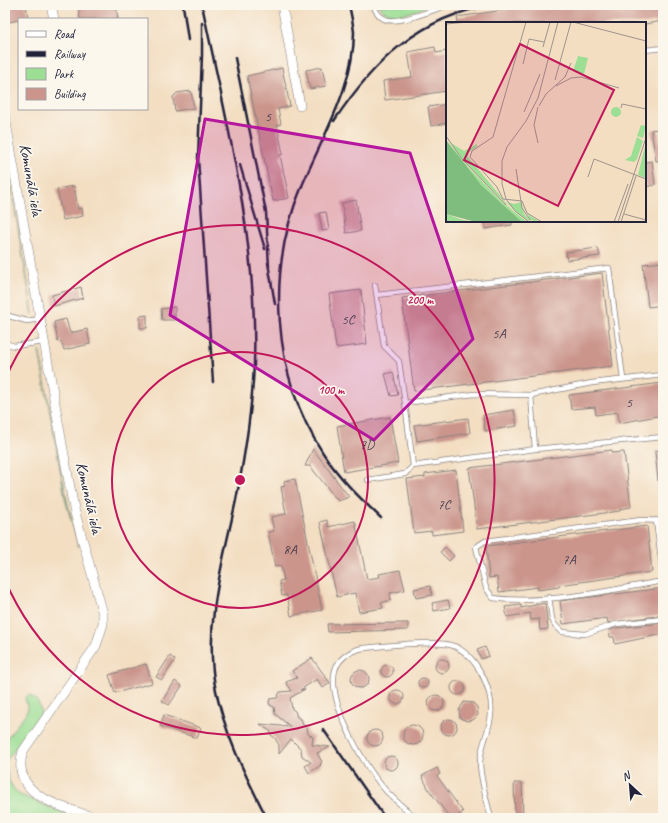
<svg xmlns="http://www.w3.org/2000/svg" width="668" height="823" viewBox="0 0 668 823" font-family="Caveat,sans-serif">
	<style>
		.green { fill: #9dde95; stroke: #608068 }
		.building { fill: #cb958c }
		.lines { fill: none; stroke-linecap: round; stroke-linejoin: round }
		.lane-casing { stroke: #8a807e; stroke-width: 6 }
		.street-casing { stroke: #8a807e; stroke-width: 10 }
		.lane { stroke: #fff; stroke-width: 4.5 }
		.street { stroke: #fff; stroke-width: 9 }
		.rail { stroke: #22223b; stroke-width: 2.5 }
		.marked { fill: #b5179e; fill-opacity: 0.2; stroke: #b5179e; stroke-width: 3; stroke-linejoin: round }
		.ring { fill: none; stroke: #c2185b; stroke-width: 2 }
		.labels { text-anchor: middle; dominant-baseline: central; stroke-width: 3.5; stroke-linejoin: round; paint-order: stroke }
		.number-label { font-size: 14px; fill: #4c3f4f }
		.street-label { font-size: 16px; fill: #22223b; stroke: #fbf7ec }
		.inset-road { fill: none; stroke: #9f938c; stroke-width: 1 }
		.view { fill: #c2185b; fill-opacity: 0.15; stroke: #c2185b; stroke-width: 2 }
		.inset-edge { fill: none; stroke: #22223b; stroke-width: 2 }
		.centre { fill: #c2185b; stroke: #fbf7ec; stroke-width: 2 }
		.ring-label { font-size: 12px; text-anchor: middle; font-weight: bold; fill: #c2185b; stroke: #fbf7ec; stroke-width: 3.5; stroke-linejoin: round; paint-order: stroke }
	</style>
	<rect width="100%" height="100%" fill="#fbf7ec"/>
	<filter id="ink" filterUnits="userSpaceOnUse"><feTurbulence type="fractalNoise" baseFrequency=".025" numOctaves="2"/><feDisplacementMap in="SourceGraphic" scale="8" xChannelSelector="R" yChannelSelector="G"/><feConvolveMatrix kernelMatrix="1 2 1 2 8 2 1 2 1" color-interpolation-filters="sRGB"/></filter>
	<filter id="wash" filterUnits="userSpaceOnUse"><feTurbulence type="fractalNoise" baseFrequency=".012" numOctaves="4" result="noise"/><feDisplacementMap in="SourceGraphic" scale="16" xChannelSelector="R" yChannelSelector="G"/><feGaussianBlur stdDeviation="0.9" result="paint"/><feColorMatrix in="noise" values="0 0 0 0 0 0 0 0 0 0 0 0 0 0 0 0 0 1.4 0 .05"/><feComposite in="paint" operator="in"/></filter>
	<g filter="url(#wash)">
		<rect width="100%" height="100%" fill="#f3dec2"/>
		<path class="green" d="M378,5H432C416,10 390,24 378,5Z
			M7,166L9,171L33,314L8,170Z
			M39,350L67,501L79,547L66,502Z
			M28,695C36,697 41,706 41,714L6,761C6,775 9,786 20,795L76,818H5V741L26,713L28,709L25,698Z"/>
		<g id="blocks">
			<path class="building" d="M6,5H26L28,18L9,22Z
				M78,5H116L118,19H80Z
				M538,5H663V21L645,24L458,23L457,17Z
				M435,47L436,53L447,51V91L385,100L383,81L412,77L408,52Z
				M322,67L326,86L310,89L306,70Z
				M282,68L290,106L278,109L281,124L277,125L283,154L280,155L289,198L273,201L247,76Z
				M191,91L194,108L175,111L173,97L177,93Z
				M447,104V123L431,126L428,107Z
				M658,129L662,160L656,161L651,130Z
				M652,161L655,185L645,187V162Z
				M74,186L78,209L82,208L83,216L63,220L57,189Z
				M356,200L361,231L346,233L342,203Z
				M326,212L329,230L322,231L319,213Z
				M484,221H512V225L485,229Z
				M598,248L600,256L567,260L566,252Z
				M663,262V305L648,307L643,264Z
				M602,273L613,366L414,391L402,298Z
				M81,287L83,298L54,306L52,295Z
				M361,290L367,344L336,348L329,294Z
				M175,307V320H162L161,309Z
				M147,315V328H140V316Z
				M66,319L70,333L87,329L90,344L64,350L61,341L58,342L54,322Z
				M393,372L398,395L391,396L385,374Z
				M662,383L663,415L619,423L618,412L596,415L595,407L571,409L569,395Z
				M514,410L517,426L485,431L483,415Z
				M390,417L398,463L344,472L337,426Z
				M468,418L470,433L417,441L414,425Z
				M313,449L349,497L338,501L310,466H305Z
				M612,450V453L624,452L631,507L620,509V511L477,529L469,468Z
				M663,450V481H658L655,451Z
				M456,470L463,531L432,535V531L414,533L407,479L425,477V474Z
				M295,479L322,610L291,616L287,595L282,596L279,581L284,580L281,566L275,567L268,532L274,531L271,517L286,514L281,487L285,486L284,481Z
				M327,520L328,527L355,521L367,579L380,577L379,574L400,570L405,590L390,593L391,600L381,603L383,608L359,612L355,593L337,597L320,522Z
				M647,526L652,572L559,585V587L538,590V587L499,592L497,577L489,578L486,546Z
				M445,547L454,556L449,561L440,552Z
				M430,586L432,595L416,598L414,589Z
				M663,588V615L608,623L607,618L563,624L560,601Z
				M448,600L450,608L434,611L432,603Z
				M545,603L548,629L540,630L539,619L531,620L530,613L507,617L505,607L521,605V608Z
				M408,623V630L328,632L327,624Z
				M663,623V634L615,644L614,637H610L609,630L617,628Z
				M485,647L489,656L481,659L477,650Z
				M170,656L175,660L162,680L156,677Z
				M312,658L330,683L323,688L317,679L300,690L305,689L290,698L292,709L295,711L297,717L302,720V724L307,728L308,734L313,737L312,745L330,747L317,753L322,762L320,764L321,765L309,773L305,766L311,762L302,756L301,749L291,739L279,754V745L275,738L271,735V732L260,724L291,727L275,714L274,707L270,705L269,702L270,699L277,698L280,692L292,691L286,682L297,678L292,671Z
				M435 666a7 7 0 1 1 14 0a7 7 0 1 1-14 0Z
				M146,664L152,683L115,693L109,675Z
				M381 671a6 6 0 1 1 12 0a6 6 0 1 1-12 0Z
				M351 679a9 9 0 1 1 18 0a9 9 0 1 1-18 0Z
				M418 683a5 5 0 1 1 10 0a5 5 0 1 1-10 0Z
				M175,681L182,686L169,705L162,701Z
				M451 688a7 7 0 1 1 14 0a7 7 0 1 1-14 0Z
				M390 697a7 7 0 1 1 14 0a7 7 0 1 1-14 0Z
				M428 703a8 8 0 1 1 16 0a8 8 0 1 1-16 0Z
				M464,702L473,703L477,707L478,715L473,720L467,721L460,718L459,710Z
				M164,715L201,728L197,738L160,726Z
				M441 727a8 8 0 1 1 16 0a8 8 0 1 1-16 0Z
				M403 735a10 10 0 1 1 20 0a10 10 0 1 1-20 0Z
				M367 738a8 8 0 1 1 16 0a8 8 0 1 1-16 0Z
				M384 763a7 7 0 1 1 14 0a7 7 0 1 1-14 0Z
				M437,768L440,774L437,776L463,812L455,818H450L429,790L422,776Z
				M514,783H522L523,818H515Z"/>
		</g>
	</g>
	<g filter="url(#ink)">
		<use href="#blocks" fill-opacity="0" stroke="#8a807e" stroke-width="1"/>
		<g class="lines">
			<g class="lane-casing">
				<path id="lane" d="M373,5C376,12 380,19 388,20C402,23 434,10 448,5
					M645,50L663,48
					M375,285L384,346L399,361L405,403L474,394L531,395L535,449
					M377,295L609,268L623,379
					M5,315L27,321L40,319
					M5,343L14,346L44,342
					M531,395L592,383L663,375
					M405,403L413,466
					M368,480L405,474L413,466L535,449L663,437
					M656,520L663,574
					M663,521L641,520L485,541L476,547L486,588L493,598C542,605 613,590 663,581
					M549,597L552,619L555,625L562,632L585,634L616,624L663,619
					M417,818C406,810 396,801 387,792C365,768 331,708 334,676C335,660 349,651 363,648C389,646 418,641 445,644C473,647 494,688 491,714C490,731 480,746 480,764C481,782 487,801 491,818"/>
			</g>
			<g class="street-casing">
				<path id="street" d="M51,5L54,19
					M282,5L300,106
					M5,117L62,444L74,509L103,614V624L96,646L23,751C9,797 63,806 95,818"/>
			</g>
			<use href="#lane" class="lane"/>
			<use href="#street" class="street"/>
			<path class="rail" d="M183,5L188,40
				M202,5C227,124 258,242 254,364C252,410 245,455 236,500C223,562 204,623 215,686C224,733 245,775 267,818
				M349,5C351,14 353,23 354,32C354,87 322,137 302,186C266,270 272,375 323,453C339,478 360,498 381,518
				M202,23V55L198,158L213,382
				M235,58L266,212L269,267
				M334,121C374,61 420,16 493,5
				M240,165L265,249
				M268,263L275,304
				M323,729L385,818"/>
		</g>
	</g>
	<path class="marked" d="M205,119L410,153L473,339L374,440L170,315Z"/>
	<g class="ring">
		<circle cx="240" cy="480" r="128"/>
		<path d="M5 380A255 255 0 1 1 5 580"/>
	</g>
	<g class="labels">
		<g class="number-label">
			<text x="268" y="116">5</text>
			<text x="348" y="319">5C</text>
			<text x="499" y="333">5A</text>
			<text x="629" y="402">5</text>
			<text x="367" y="444">7D</text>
			<text x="444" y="504">7C</text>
			<text x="290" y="549">8A</text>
			<text x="569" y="559">7A</text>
		</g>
		<g class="street-label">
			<text transform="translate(31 180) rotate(80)">Komunālā iela</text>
			<text transform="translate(89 498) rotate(77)">Komunālā iela</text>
		</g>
	</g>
	<g transform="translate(446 22)">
		<rect width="200" height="200" fill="#f3dec2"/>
		<path d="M132,34L142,36L138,52L127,49ZM165 90a5 5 0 1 1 10 0a5 5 0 1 1-10 0ZM195,103L200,104L197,116L191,114ZM0,115L22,145L57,181L81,200H76L35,163L17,142ZM191,115L197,119L191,137L188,140L179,138L185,134ZM200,120L199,128L200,156L192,153ZM5,121L18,129L31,122V125L23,130L22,135L67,189L20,141ZM61,180L68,182L75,180L81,192L94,200L84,198L75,181L78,192L85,200L72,192ZM0,192L17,198L30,200L0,199Z" fill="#9dde95"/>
		<path d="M0,118L35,163L76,200H30L0,192Z" fill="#7ebd7e"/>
		<path class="inset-road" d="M80,0L47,115L26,129L24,135L51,165L57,177L76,179L81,191L96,200M127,0L200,19M0,2L22,0M97,25L104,0M77,42L83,17L98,20M109,58L125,0M110,64L125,56L135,55L173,66M93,84L100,72L119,55L125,41M92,85L88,103L92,121M175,86L176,82L200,87M78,90L94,52M0,114L17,138L60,183M70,147L76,186L84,198M142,155L148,137L200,157M178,192L200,198M83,200L69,189L60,177L56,162V139L61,125L80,99L92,76L112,0M168,200L182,162M172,200L200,116M175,200L190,154"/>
		<path class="view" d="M74,22L168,68L112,184L18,138Z"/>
		<rect width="200" height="200" class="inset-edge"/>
	</g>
	<circle cx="240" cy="480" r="6" class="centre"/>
	<g class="ring-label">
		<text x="420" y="304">200 m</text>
		<text x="331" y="394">100 m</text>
	</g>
	<rect width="668" height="823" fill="none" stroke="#fbf7ec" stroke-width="20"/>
	<rect x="18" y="18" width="130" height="92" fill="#fbf7ec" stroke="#a4a2a5"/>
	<rect x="26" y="31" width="20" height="6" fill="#ffffff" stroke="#a4a2a5"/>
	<text x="54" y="38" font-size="12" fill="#22223b">Road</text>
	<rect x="26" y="51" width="20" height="6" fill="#22223b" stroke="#a4a2a5"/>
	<text x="54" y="58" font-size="12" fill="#22223b">Railway</text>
	<rect x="26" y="68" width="20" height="12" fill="#9dde95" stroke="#a4a2a5"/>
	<text x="54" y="78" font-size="12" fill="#22223b">Park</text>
	<rect x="26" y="88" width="20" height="12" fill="#cb958c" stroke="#a4a2a5"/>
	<text x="54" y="98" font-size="12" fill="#22223b">Building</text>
	<g transform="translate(630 785) rotate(334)" stroke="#fbf7ec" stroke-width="3" paint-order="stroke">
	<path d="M0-3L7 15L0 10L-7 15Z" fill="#22223b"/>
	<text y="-6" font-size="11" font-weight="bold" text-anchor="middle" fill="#22223b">N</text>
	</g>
</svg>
